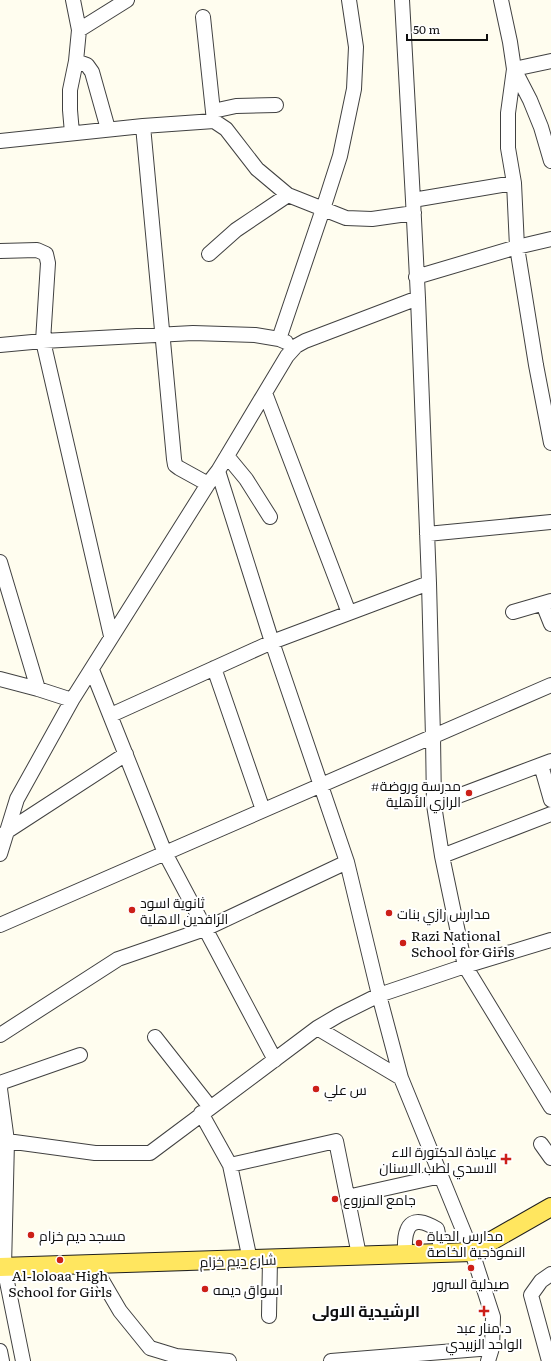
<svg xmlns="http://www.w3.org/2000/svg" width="551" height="1361" viewBox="0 0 551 1361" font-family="Literata,Cairo,serif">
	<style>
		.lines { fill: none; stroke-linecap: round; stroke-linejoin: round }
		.minor-casing { stroke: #414141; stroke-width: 16 }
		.major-casing { stroke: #1f1f1f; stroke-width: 20 }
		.minor { stroke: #fff; stroke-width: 14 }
		.major { stroke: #ffe65f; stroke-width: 18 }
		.poi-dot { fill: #cc1f18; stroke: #fff; stroke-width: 1.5 }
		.labels { text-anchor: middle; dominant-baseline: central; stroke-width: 4; stroke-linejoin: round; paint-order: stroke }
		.poi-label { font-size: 14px; fill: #0e0e0e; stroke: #fff; text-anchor: start }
		.street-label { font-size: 14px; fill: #0e0e0e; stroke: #fff }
		.quarter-label { font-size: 16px; font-weight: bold; fill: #0e0e0e; stroke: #fff }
	</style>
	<rect width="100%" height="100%" fill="#fffdef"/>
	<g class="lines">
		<g class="minor-casing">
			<path id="minor" d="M402,0L413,200L418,298L429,583L433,737L434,805L442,856L465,966L551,1107
				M501,0L510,42L514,69L508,113V148L514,183L517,247L536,365L551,443
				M203,17L214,121
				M79,30L127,0
				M76,61L87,65L92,72L108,129
				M551,61L514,69L530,100L541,127L551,161
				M213,111L236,106L276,105
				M143,126L174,459L175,465L179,468L208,484
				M72,133L70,110V90L76,61L79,30L73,0
				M0,141L143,126L214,121L226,129L257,169L288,195L346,218L372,219L414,213
				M413,200L514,183
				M0,251L37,250L46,254L48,263L43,341L111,636
				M209,254L236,230L288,195
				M416,277L517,247L551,239
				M279,339L323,209L340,156L354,89L356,47L349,0
				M0,345L43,341L193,333L255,335L279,339L286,342
				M265,393L349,613
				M227,456L246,479L270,517
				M218,471L272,642L347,862L379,995L401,1078L472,1252L493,1317L492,1348L488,1361
				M427,534L551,522
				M0,562L38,689
				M543,604L551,624
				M513,612L551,601
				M214,668L263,810
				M92,670L165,853L275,1060
				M0,679L38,689L72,700
				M111,715L272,642L429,583
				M541,765L551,800
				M434,805L551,761
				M6,832L126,754
				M0,854L17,799L72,700L208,484L218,471L287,356L296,346L305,341L418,298
				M442,856L551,814
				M0,925L551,685
				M317,1028L401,1078
				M0,1035L118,959L205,929L347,862
				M155,1037L210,1107
				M0,1083L80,1055
				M0,1089L7,1141L4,1267L23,1361
				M201,1113L230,1165L250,1260
				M7,1141L95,1153H150L317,1028L339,1015L379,995L465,966L551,940
				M541,1144L551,1158
				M230,1165L336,1141L359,1255
				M347,1197L441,1176
				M405,1254C405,1247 404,1238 407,1231C412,1216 427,1223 437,1229L442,1253
				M93,1265L120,1311L150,1348L176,1356L229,1361
				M269,1316L270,1259
				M0,1351L2,1361
				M331,1361L492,1348
				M549,1361L531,1295L541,1281L551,1274"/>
		</g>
		<g class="major-casing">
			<path id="major" d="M0,1267L472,1252L551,1207"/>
		</g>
		<use href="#minor" class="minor"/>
		<use href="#major" class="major"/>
	</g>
	<g class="poi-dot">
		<circle cx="469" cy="793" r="4"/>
		<circle cx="132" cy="910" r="4"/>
		<circle cx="389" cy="913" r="4"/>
		<circle cx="403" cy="943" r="4"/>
		<circle cx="316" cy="1089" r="4"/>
		<path d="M504 1153h4v4h4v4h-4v4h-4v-4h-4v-4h4z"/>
		<circle cx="335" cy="1199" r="4"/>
		<circle cx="31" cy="1235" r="4"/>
		<circle cx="419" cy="1243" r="4"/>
		<circle cx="60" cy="1260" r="4"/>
		<circle cx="471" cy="1268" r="4"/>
		<circle cx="205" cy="1289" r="4"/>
		<path d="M482 1305h4v4h4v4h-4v4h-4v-4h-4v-4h4z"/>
	</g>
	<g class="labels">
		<g class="poi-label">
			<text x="461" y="785" text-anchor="end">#مدرسة وروضة<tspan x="461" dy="16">الرازي الأهلية</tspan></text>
			<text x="140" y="902">ثانوية اسود<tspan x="140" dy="16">الرافدين الاهلية</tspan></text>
			<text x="397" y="913">مدارس رازي بنات</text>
			<text x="411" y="935">Razi National<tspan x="411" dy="16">School for Girls</tspan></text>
			<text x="324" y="1089">س علي</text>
			<text x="497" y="1151" text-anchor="end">عيادة الدكتورة الاء<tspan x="497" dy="16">الاسدي لطب الاسنان</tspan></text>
			<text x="343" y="1199">جامع المزروع</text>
			<text x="39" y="1235">مسجد ديم خزام</text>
			<text x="427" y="1235">مدارس الحياة<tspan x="427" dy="16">النموذجية الخاصة</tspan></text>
			<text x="60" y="1275" text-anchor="middle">Al-loloaa High<tspan x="60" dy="16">School for Girls</tspan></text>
			<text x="471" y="1283" text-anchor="middle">صيدلية السرور</text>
			<text x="213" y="1289">اسواق ديمه</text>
			<text x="484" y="1327" text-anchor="middle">د.منار عبد<tspan x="484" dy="16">الواحد الزبيدي</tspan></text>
		</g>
		<g class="street-label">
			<text transform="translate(238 1260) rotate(-2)">شارع ديم خزام</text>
		</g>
		<g class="quarter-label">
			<text x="366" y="1310">الرشيدية الاولى</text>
		</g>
	</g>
	<path d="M407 34v6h80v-6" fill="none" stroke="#0e0e0e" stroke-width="2"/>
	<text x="413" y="34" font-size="12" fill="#0e0e0e" stroke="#ffffff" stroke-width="3" paint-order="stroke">50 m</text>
</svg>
